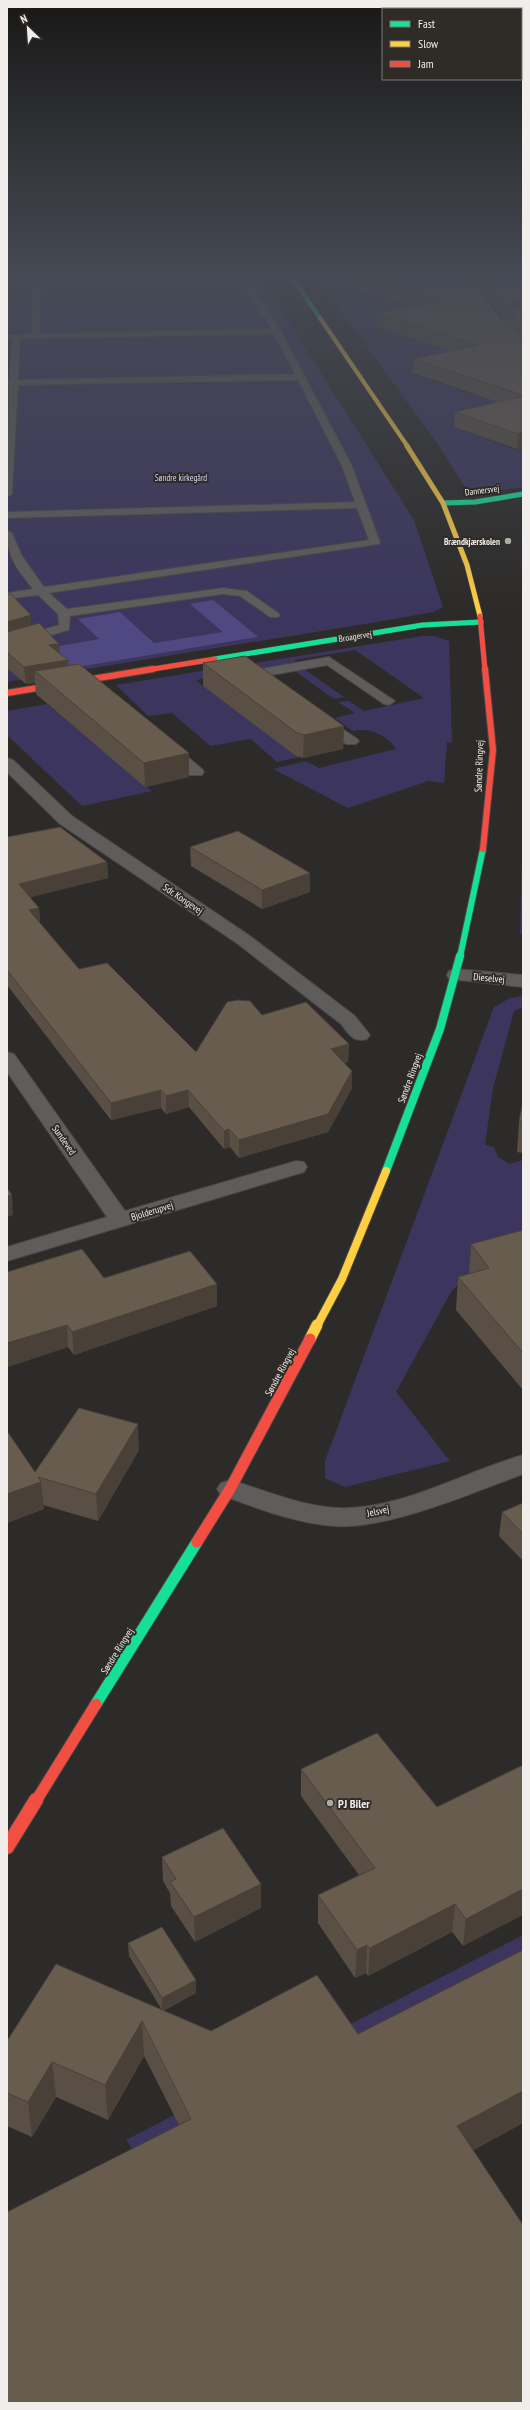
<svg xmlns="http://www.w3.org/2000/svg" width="530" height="2410" viewBox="0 0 530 2410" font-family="'PT Sans Narrow',sans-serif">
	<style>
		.green { fill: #3c365e }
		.forest { fill: #504880 }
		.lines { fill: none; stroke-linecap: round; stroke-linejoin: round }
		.lane-casing { stroke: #4a4745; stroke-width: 2 }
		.street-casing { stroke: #4a4745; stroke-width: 2 }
		.fast-far4-casing { stroke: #4a4745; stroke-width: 5 }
		.fast-far3-casing { stroke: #4a4745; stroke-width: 6 }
		.fast-far2-casing { stroke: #4a4745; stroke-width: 8 }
		.fast-far1-casing { stroke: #4a4745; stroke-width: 10 }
		.fast-casing { stroke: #4a4745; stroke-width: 13 }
		.slow-far3-casing { stroke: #4a4745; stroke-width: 5 }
		.slow-far2-casing { stroke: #4a4745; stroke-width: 6 }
		.slow-far1-casing { stroke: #4a4745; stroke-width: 10 }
		.slow-casing { stroke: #4a4745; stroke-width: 13 }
		.jam-far3-casing { stroke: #4a4745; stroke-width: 6 }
		.jam-far2-casing { stroke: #4a4745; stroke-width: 8 }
		.jam-far1-casing { stroke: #4a4745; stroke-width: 13 }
		.jam-casing { stroke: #4a4745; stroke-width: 16 }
		.lane { fill: #5f5d5b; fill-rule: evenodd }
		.street { fill: #5f5d5b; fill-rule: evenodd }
		.fast-far4 { stroke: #16e098; stroke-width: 4 }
		.fast-far3 { stroke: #16e098; stroke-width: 5 }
		.fast-far2 { stroke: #16e098; stroke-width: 6 }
		.fast-far1 { stroke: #16e098; stroke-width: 8 }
		.fast { stroke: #16e098; stroke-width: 11 }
		.slow-far3 { stroke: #ffcf43; stroke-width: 4 }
		.slow-far2 { stroke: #ffcf43; stroke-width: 5 }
		.slow-far1 { stroke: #ffcf43; stroke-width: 8 }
		.slow { stroke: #ffcf43; stroke-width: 11 }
		.jam-far3 { stroke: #f24e42; stroke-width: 5 }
		.jam-far2 { stroke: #f24e42; stroke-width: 6 }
		.jam-far1 { stroke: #f24e42; stroke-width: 11 }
		.jam { stroke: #f24e42; stroke-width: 14 }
		.wall { fill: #594f44 }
		.shaded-wall { fill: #494037 }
		.building { fill: #685c4f; stroke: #494037 }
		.poi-dot { fill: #aca9a6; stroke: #2f2b27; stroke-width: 1.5 }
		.labels { text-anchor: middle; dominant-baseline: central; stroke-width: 4; stroke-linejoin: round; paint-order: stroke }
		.far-park-label { font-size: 9px; fill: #d3d0f7; stroke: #2f2b27 }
		.far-street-label { font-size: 9px; fill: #f0edea; stroke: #2f2b27 }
		.far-poi-label { font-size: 9px; font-weight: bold; fill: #f0edea; stroke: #2f2b27; text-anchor: end }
		.street-label { font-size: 10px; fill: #f0edea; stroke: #2f2b27 }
		.near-poi-label { font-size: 12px; font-weight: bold; fill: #f0edea; stroke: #2f2b27; text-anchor: start }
	</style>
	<rect width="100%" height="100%" fill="#2d2b29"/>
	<path class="green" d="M7,272H257L414,520L443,607L434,612L377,622L7,682Z
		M313,272H414L343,285L394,300L402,299L452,314L376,327L430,345L438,343L488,359L412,374L472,394L480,392L523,411L454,427L516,450L523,449V487L482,493L467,490L439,446Z
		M422,636H434L449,641L452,743L447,742L444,783L428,781L348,808L273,769L306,761L319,768L396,749C387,735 370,727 353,731L335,718L355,713L338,702L349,701L364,711L424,698L355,650L295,660V662L262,669L255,663Z
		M226,667L233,671L199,679L200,680L196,681L299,757L277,762L251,739L210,746L172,713L148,716L116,685Z
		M304,669L344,697L334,699L295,671Z
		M47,704L152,791L82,806L7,735V711Z
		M523,801V934H520Z
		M523,996V1007L514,1011L493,1088L485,1145L494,1147L498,1157L510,1164L523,1160V1260L462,1280L451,1292L396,1392L450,1461L345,1487L325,1478V1461L494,1007L510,998Z
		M523,1935V1966L139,2158L126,2140Z"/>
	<path class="forest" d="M213,600L258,637L18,677L48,648L99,639L78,619L120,612L154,643L223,632L190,604Z"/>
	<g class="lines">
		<g class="lane-casing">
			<path id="lane" d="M33,272H41L40,334L271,329L235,272H243L281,331L352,466L380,542L379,544L49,593L67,609L223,588L247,591L278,613L280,615L278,617H270L240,596L223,594L70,616L69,630L7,648V640L59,625L58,614L38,595L7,599V593L33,589C16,568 7,557 7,530L12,533L22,556L44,587L369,540L357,508L7,518V512L355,502L342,466L298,380L18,385L12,494L7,497L9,386L7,380H9L12,339H7V335L32,334ZM274,334L295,374L18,380L20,339Z
				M523,315V319L498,323L494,321Z
				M329,657L395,701L389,705L384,704L327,665L255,678L249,674L255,670Z"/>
		</g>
		<g class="street-casing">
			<path id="street" d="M319,714L356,738L359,741L356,744H346L314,722L311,719L314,716Z
				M166,741L171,743L202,769L204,772L202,775H190L161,749L158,746Z
				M7,758L13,760L72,816L250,936L355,1016L370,1035L367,1039C353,1043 349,1034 341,1024L238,944L60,824L7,772Z
				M456,969L523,975V987L449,979L447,975L449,971Z
				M7,1052L14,1054L125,1211L296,1161L304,1162L307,1167L304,1172L7,1261V1247L107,1217L7,1072Z
				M523,1455V1474C472,1493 389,1529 336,1526C297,1524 257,1508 221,1495L217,1489L221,1483L230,1480C265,1490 300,1506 336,1508C399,1511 463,1472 523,1455Z"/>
		</g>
		<g class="fast-far4-casing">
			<path id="fast-far4" d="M288,272L320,318"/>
		</g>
		<g class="fast-far3-casing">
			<path id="fast-far3" d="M443,503L475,502L523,494
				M215,659L423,625L481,622"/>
		</g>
		<g class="fast-far2-casing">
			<path id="fast-far2" d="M460,957L483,849"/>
		</g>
		<g class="fast-far1-casing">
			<path id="fast-far1" d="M386,1171L440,1029L460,956"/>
		</g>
		<g class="fast-casing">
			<path id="fast" d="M96,1704L197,1542"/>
		</g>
		<g class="slow-far3-casing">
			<path id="slow-far3" d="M320,318L408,447"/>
		</g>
		<g class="slow-far2-casing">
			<path id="slow-far2" d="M407,446L443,503L467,565L480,616"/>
		</g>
		<g class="slow-far1-casing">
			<path id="slow-far1" d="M317,1326L342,1279L386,1171"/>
		</g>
		<g class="slow-casing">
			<path id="slow" d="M310,1339L317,1325"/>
		</g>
		<g class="jam-far3-casing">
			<path id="jam-far3" d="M480,616L485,670
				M147,670L215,659"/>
		</g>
		<g class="jam-far2-casing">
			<path id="jam-far2" d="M7,693L153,669
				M483,849L493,750L485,669"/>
		</g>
		<g class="jam-far1-casing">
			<path id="jam-far1" d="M197,1542L230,1489L310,1339
				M36,1801L96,1704"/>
		</g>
		<g class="jam-casing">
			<path id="jam" d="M7,1847L36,1800"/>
		</g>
		<use href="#lane" class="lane"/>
		<use href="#street" class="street"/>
		<use href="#fast-far4" class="fast-far4"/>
		<use href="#fast-far3" class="fast-far3"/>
		<use href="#fast-far2" class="fast-far2"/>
		<use href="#fast-far1" class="fast-far1"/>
		<use href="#fast" class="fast"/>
		<use href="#slow-far3" class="slow-far3"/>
		<use href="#slow-far2" class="slow-far2"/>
		<use href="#slow-far1" class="slow-far1"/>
		<use href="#slow" class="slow"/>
		<use href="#jam-far3" class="jam-far3"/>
		<use href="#jam-far2" class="jam-far2"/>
		<use href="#jam-far1" class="jam-far1"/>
		<use href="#jam" class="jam"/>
	</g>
	<path class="wall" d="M344,272H466L502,320L510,327L507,323V317L503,318L467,272H523V448L517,449L454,427L455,412L498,402L412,373L413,359L450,351L376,327L377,313L414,306L343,285Z
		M7,595L31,625L59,653L68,660V666L189,777L145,787L36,694L35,683L26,684L8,669H7Z
		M203,663L344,726L343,749L303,758L296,756L203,686Z
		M7,837L107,862L108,878L30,897L39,908L40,923L79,969L196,1052L262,1015L349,1044L348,1062L344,1063L352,1088L328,1132L239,1158L230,1147L224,1149L189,1107L166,1114L161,1108L111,1120L7,985Z
		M190,847L310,892L262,909L191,866Z
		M523,1101V1153L517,1152L519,1121Z
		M523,1230V1390L456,1310L458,1277L469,1274L471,1244Z
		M104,1278L217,1284V1306L74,1355L68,1347L7,1367Z
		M7,1431L35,1472L139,1450L98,1521L43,1505L44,1509L7,1523Z
		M523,1503V1561L499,1536L502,1512Z
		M523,1765L463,1946L452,1932L368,1976L366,1973L355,1978L318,1923V1895L359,1875L301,1796V1769L437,1807Z
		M162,1857L261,1908L195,1942L171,1906L170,1893L163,1881Z
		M128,1943L196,1980V1993L163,2011L211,2031L358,2034L523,1950V2123L473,2150L179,2125L144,2056L108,2120L56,2097L32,2137L7,2126V2041L162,2010L129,1956Z"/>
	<path class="shaded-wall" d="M523,300V309H507V317L503,318V304Z
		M523,432V448L517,449L518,434Z
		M31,615L32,631L7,639V622Z
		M59,644L60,660L49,645Z
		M68,660L69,677L35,671V683L26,684L24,667Z
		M344,726L343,749L303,758L304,735Z
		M189,753V777L145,787L144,763Z
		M107,862L108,878L20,900L19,884Z
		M310,873V892L262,909V890Z
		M39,908L40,924L29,910Z
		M349,1044L348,1062L330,1066L331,1049Z
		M352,1071V1088L328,1132L239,1158V1140Z
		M161,1090V1108L111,1120V1103Z
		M188,1090L189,1107L166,1114V1096Z
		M229,1129L230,1147L224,1149V1131Z
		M12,1195L13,1215L7,1217V1196Z
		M217,1284V1306L74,1355L72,1332Z
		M67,1325L68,1347L7,1367V1343Z
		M138,1424L139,1450L98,1521L96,1494Z
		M41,1482L44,1509L7,1523V1494Z
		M261,1884V1908L195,1942L194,1917Z
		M523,1889V1915L463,1946L466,1919Z
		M455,1904L452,1932L368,1976L370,1948Z
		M367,1945L366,1973L355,1978L357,1950Z
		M196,1980V1993L162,2011V1998Z
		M142,2021L144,2056L108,2120L105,2085Z
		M52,2062L56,2097L32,2137L28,2102Z
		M523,2091V2123L454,2161L457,2126Z"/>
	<path class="building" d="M346,272H466L502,320L523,338V395L413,359L478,345L377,313L442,301Z
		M478,272H523V300L503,304Z
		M523,307V327L507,309Z
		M523,396V432L518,434L455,412Z
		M11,594L31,615L7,622V595Z
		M39,623L59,644L49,645L68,660L24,667L7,652V632Z
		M245,656L344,726L304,735L297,733L203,663Z
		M79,664L189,753L144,763L35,671Z
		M60,827L107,862L19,884L39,908L29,910L79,969L107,963L196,1052L227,1002L238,1000L250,1001L262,1015L306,1002L349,1044L331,1049L352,1071L328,1114L239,1140L229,1129L224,1131L188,1090L166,1096L161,1090L111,1103L7,970V837Z
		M238,831L310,873L262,890L190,847Z
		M523,1101V1121H519Z
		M7,1188L12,1195L7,1196Z
		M523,1230V1353L458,1277L489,1268L471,1244Z
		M82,1249L104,1278L190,1251L217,1284L72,1332L67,1325L7,1343V1272Z
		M79,1408L138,1424L96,1494L38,1477L41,1482L7,1494V1431L35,1472Z
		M523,1503V1534L502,1512Z
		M377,1733L437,1807L523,1765V1889L466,1919L455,1904L370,1948L367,1945L357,1950L318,1895L375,1868L301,1769Z
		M223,1828L261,1884L194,1917L170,1882L176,1879L162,1857Z
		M162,1927L196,1980L162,1998L128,1943Z
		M523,1950V2091L457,2126L523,2225V2403H7V2212L191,2119L142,2021L105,2085L52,2062L28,2102L7,2093V2041L56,1964L211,2031L317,1975L358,2034Z"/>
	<linearGradient id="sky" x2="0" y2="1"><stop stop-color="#191817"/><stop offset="0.45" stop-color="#464a54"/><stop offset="1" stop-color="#464a54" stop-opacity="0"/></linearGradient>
	<rect width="530" height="610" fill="url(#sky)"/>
	<g class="poi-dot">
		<circle cx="508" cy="541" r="4"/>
		<circle cx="330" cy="1803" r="4"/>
	</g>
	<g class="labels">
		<g class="far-park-label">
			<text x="181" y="477">Søndre kirkegård</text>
		</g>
		<g class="far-street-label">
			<text transform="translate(482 490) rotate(-7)">Dannersvej</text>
			<text transform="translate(355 636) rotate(-9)">Broagervej</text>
		</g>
		<g class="far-poi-label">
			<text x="500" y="541">Brændkjærskolen</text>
		</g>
		<g class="street-label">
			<text transform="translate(479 766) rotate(-88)">Søndre Ringvej</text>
			<text transform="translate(183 899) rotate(34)">Sdr. Kongevej</text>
			<text transform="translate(489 978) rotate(5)">Dieselvej</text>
			<text transform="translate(410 1078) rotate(-70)">Søndre Ringvej</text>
			<text transform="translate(64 1140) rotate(55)">Sundeved</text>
			<text transform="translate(152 1211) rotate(-17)">Bjolderupvej</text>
			<text transform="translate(280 1372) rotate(-62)">Søndre Ringvej</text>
			<text transform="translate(378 1511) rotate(-12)">Jelsvej</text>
			<text transform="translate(117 1651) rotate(-58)">Søndre Ringvej</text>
		</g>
		<g class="near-poi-label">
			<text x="338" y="1803">PJ Biler</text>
		</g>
	</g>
	<rect width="530" height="2410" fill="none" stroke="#f0edea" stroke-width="16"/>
	<rect x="382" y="8" width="140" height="72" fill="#2f2b27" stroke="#7c7975"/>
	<rect x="390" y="21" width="20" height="6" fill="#16e098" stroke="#7c7975"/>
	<text x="418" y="28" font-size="12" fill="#f0edea">Fast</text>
	<rect x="390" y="41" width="20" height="6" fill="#ffcf43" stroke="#7c7975"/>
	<text x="418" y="48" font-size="12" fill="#f0edea">Slow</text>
	<rect x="390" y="61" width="20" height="6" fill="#f24e42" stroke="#7c7975"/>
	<text x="418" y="68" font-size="12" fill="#f0edea">Jam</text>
	<g transform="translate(28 28) rotate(335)" stroke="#2f2b27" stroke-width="3" paint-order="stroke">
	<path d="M0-3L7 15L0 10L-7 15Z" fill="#f0edea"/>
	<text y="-6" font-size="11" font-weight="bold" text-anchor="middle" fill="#f0edea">N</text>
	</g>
</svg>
